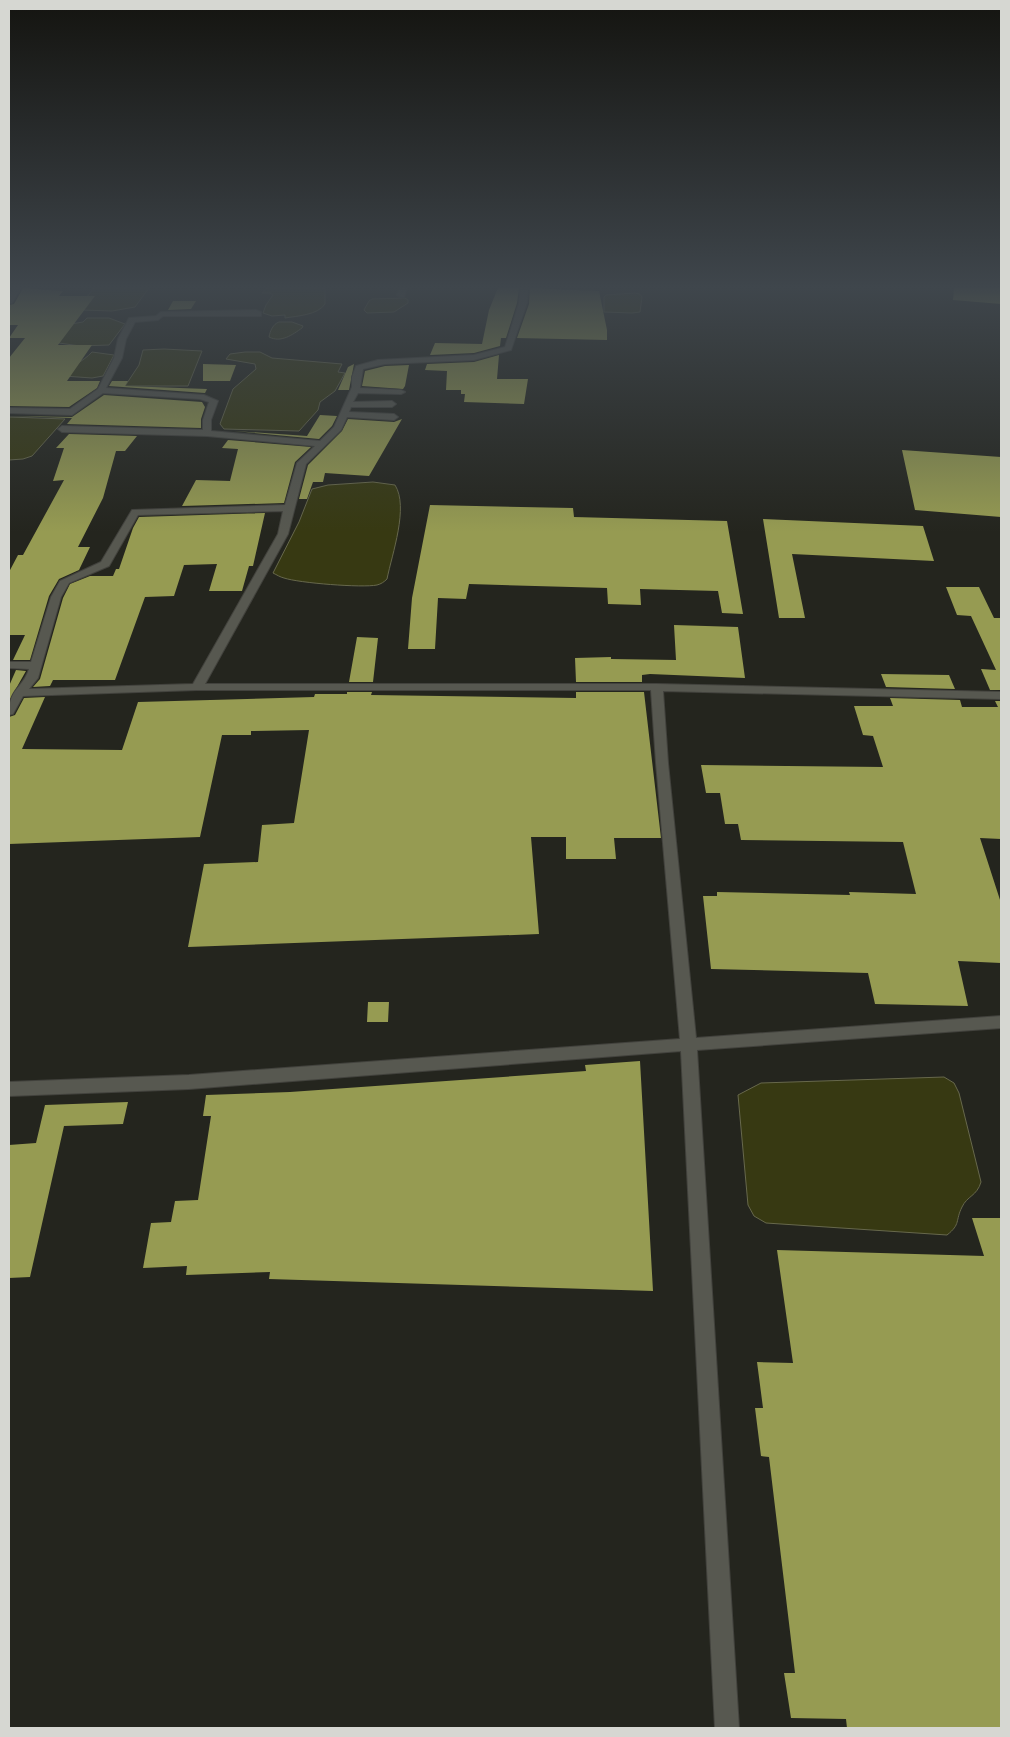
<svg xmlns="http://www.w3.org/2000/svg" width="1010" height="1737" viewBox="0 0 1010 1737" font-family="'Space Grotesk',sans-serif">
	<style>
		.water { fill: #373912; stroke: #67684c }
		.building { fill: #969b52 }
		.lines { fill: none; stroke-linecap: round; stroke-linejoin: round }
		.minor-casing { stroke: #42423d; stroke-width: 2 }
		.minor { fill: #575850; fill-rule: evenodd }
	</style>
	<rect width="100%" height="100%" fill="#24251e"/>
	<path class="water" d="M94,288H149L135,307L112,311L82,310L80,306Z
		M267,288H325V304C318,315 297,316 285,318V315L272,316L263,313L266,305L273,295L270,293H262Z
		M635,293L640,294L642,297L640,312L632,313L604,312V297L606,295Z
		M405,298L408,300V303L394,312L367,313L364,310L369,301L372,299Z
		M87,318H109L125,324L109,345L80,346L59,343L71,324L83,322Z
		M279,322H292L303,326L302,328C292,335 281,343 269,337C270,331 273,324 279,322Z
		M164,349L202,351L188,386H125L139,365L143,350Z
		M92,352L114,355L103,376L92,378L64,376C71,365 83,362 92,352Z
		M245,352H260L272,358L342,364L338,372L345,373L335,391L320,402L318,410L299,431L224,429L220,424L233,389L256,369L255,364L226,359L230,354Z
		M9,417L65,419L32,456L23,459L9,460Z
		M373,482L395,485C409,507 392,554 387,579C384,582 381,584 377,585C362,588 299,583 284,578C280,577 277,575 273,573L299,522L312,489L328,485Z
		M944,1077L954,1083L959,1093L981,1182C977,1196 967,1196 962,1207C955,1221 961,1224 947,1235L766,1223L754,1216L748,1205L738,1095L761,1083Z"/>
	<path class="building" d="M23,288L63,291L59,296H95L58,345H92L67,381H100L97,388L69,407L9,406V358L25,338H9L18,325H9V305L14,304Z
		M498,288H519L517,303L506,338H501L500,346L474,353L430,355L435,343L482,344L489,310Z
		M530,288L599,291L607,330V340L517,338L529,304Z
		M954,288H1001V304L953,300Z
		M173,301H196L191,309L168,310Z
		M499,355L497,379H528L524,404L464,402L465,394H461V390H446L447,371L425,370L427,364L474,362Z
		M203,364L236,365L230,381H203Z
		M354,364L349,390H338L348,367Z
		M409,365L405,386L403,389L362,386L365,371L385,366Z
		M112,381H128L125,386L207,389L205,393L109,386Z
		M104,395L202,402L205,407L201,419V428L67,424L72,418L9,416L72,417Z
		M320,415L337,416L332,426L319,439L234,431L307,436Z
		M348,419L394,422L402,419L369,476L325,473L323,482H313L307,499H299L308,465L342,431Z
		M69,434L137,436L125,451H116L103,498L78,547H90L79,570L59,579L49,596L30,660H13L25,635H9V572L18,555H23L64,480L53,481L64,448H56Z
		M228,440L311,447L295,462L284,503L182,506L196,480L230,481L238,449L222,448Z
		M902,450L1001,457V517L915,510Z
		M430,505L573,508L574,517L727,521L743,614L722,613L718,591L640,589L641,605L608,604L607,588L469,584L466,599L438,598L435,649H408L412,598Z
		M265,513L253,566H249L242,591H209L217,564L184,565L174,596L145,597L115,680H53L50,686L33,687L40,679L63,598L70,584L90,576H113L116,569H119L133,528L139,517Z
		M763,519L923,526L934,561L792,554L805,618H779Z
		M946,587H979L994,618H1001V690H990L981,669L996,670L971,616L957,615Z
		M674,625L738,627L745,678L650,674L642,675V682H576L575,658L611,657V659L676,660Z
		M357,637L378,638L373,682H349Z
		M16,670L26,671L9,701V686Z
		M881,674L949,675L955,689L886,687Z
		M347,692H372L371,695L576,698V692H644L661,838H614L616,859H566V837H531L539,934L188,947L204,864L258,862L262,825L294,823L309,730L251,731V735H222L200,837L9,844V717L15,715L24,698L45,697L22,749L122,750L138,702L314,697L315,694H347Z
		M890,698L960,700L962,707H998L995,701H1001V839L980,838L1001,903V963L958,961L968,1006L875,1004L868,973L711,969L703,896H717V892L850,895L849,892L916,894L903,842L741,840L738,824H725L720,793H706L701,765L883,767L873,736L863,735L854,706H893Z
		M368,1002H389L388,1022H367Z
		M640,1061L653,1291L269,1279L270,1272L186,1275L187,1266L143,1268L151,1223L171,1222L175,1201L198,1200L211,1116H203L206,1095L290,1092L586,1071L585,1065Z
		M128,1102L123,1124L64,1126L30,1277L9,1278V1145L36,1143L45,1105Z
		M972,1218H1001V1728H847L846,1719L791,1718L784,1673H795L769,1457L761,1456L755,1408H763L757,1362L793,1363L777,1250L984,1256Z"/>
	<g class="lines">
		<g class="minor-casing">
			<path id="minor" d="M14,288H21L12,303H9V296Z
				M400,288H407L404,297H401L397,295Z
				M521,288H528L527,303L511,350L474,360L385,364L363,369L360,388L401,390L405,392L401,394L358,393L353,402L392,401L396,404L392,407H351L349,412L394,414L398,417L394,420L347,417L341,430L306,464L288,534L205,684H657L1001,692V699L663,691L668,763L696,1038L1001,1016V1028L697,1050L739,1728H715L681,1051L189,1089L9,1096V1082L189,1075L680,1039L656,763L651,690H197L23,696L13,714L9,715C9,687 22,690 29,669L9,668V662H31L51,597L60,581L101,562L132,510L285,505L297,463L315,446L207,436L62,432L58,429L62,426L203,430V420L209,402L200,399L103,393L72,415L9,413V408L70,409L98,389L114,358L118,339L129,318L156,316L161,312L256,310L261,312V316H163L158,320L135,322L126,339L122,358L106,388L204,395L218,401L211,420V431L320,441L334,427L352,387V377L356,366L378,360L474,355L505,347L519,303ZM283,511L278,534L193,684L29,689L38,678L61,597L69,583L109,566L138,515Z"/>
		</g>
		<use href="#minor" class="minor"/>
	</g>
	<linearGradient id="sky" x2="0" y2="1"><stop stop-color="#141410"/><stop offset="0.54" stop-color="#3f464c"/><stop offset="1" stop-color="#3f464c" stop-opacity="0"/></linearGradient>
	<rect width="1010" height="532" fill="url(#sky)"/>
	<rect width="1010" height="1737" fill="none" stroke="#d6d7d2" stroke-width="20"/>
</svg>
